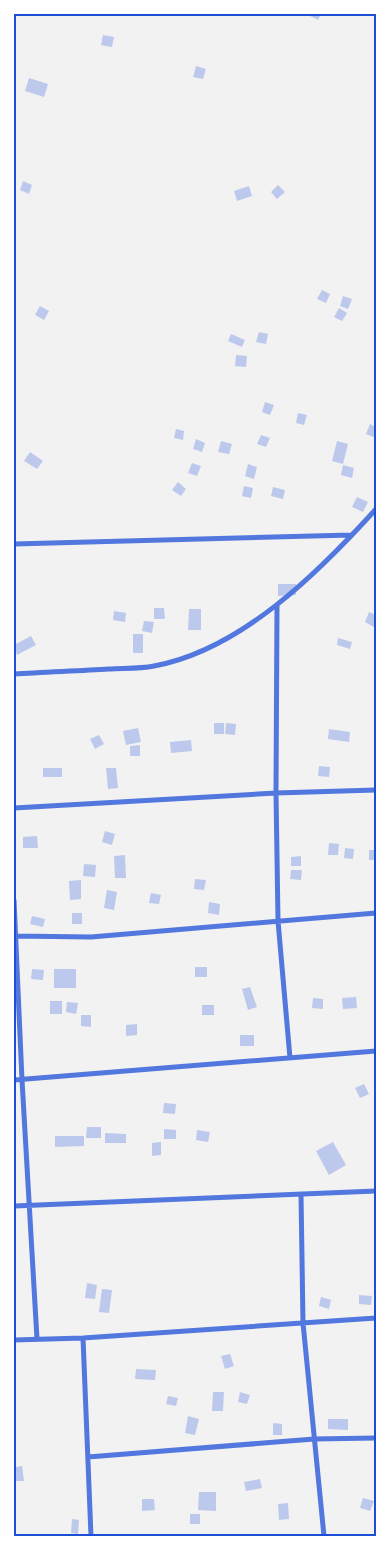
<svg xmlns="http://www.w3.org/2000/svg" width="390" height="1550" viewBox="0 0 390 1550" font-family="Quicksand,sans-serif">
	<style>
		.building { fill: #bdc9ec }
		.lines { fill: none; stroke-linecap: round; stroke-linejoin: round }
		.minor { stroke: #5277de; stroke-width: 5 }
		.neatline { fill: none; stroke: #1d4ed8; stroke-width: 2 }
	</style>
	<rect width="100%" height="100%" fill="#f2f2f2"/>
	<path class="building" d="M309,14H321L318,20L308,15Z
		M103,35L114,37L112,47L101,45Z
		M196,66L206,69L203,79L193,77Z
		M29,78L48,84L44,97L25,91Z
		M23,181L32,185L29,194L20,190Z
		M278,185L285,192L277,199L271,192Z
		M249,186L252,196L237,201L234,191Z
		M322,290L330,294L326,303L317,299Z
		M343,296L352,299L348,309L340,306Z
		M40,306L49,311L44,320L35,315Z
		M339,308L347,313L342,321L334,317Z
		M259,332L268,334L266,344L256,342Z
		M231,334L245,340L242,347L228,341Z
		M236,355L247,356L246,367L235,366Z
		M265,402L274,405L270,415L262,412Z
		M298,413L307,415L304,425L296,423Z
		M370,424L376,427V438L366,434Z
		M176,429L184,431L183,440L174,438Z
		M261,435L270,438L266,447L257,444Z
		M196,439L205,443L202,452L193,449Z
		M221,441L232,444L229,454L218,452Z
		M337,441L348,444L343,464L332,461Z
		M30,452L43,461L37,469L24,461Z
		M192,463L201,466L197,476L188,473Z
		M248,464L257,467L254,479L245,476Z
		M343,465L354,468L352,478L341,475Z
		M178,482L186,489L181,496L172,490Z
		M244,486L253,488L251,498L242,496Z
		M273,487L285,490L283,499L271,496Z
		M357,497L368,502L363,512L352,507Z
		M278,584H296V595L278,596Z
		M154,608H164L165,619H154Z
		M189,609H201V630H188Z
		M114,611L126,613L125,622L113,620Z
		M369,612L376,615V622L374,627L365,622Z
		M144,621L154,622L152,633L142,631Z
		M133,634H143V653H133Z
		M31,636L36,645L17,655L14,645Z
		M338,638L352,642L350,649L337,645Z
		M214,723H224V734H214Z
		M226,723L236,724L235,735L225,734Z
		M138,728L141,742L126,745L123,731Z
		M329,729L350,732L349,742L328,739Z
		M99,735L104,744L95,749L90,739Z
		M191,740L192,751L171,753L170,742Z
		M140,745V756H130V746Z
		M319,766L330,767L329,777L318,776Z
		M43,768H62V777H43Z
		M106,768H116L118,788L108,789Z
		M105,831L115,834L112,845L102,842Z
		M37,836L38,848H23V837Z
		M329,843L339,844L338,855H328Z
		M345,848L354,849L353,859L344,858Z
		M369,850H376V860H369Z
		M125,855L126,878H115L114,856Z
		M301,856V866H291V857Z
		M84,864L96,865L95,877L83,876Z
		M291,870H302L301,880L290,879Z
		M195,879L206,880L204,890L194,889Z
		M81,880V899L70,900L69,881Z
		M107,890L117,892L114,910L104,908Z
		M151,893L161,895L159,904L149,903Z
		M209,902L220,904L219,915L208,913Z
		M72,913H82V924H72Z
		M32,916L45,919L43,927L30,924Z
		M195,967H207V977H195Z
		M32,969L44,970L43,980L31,979Z
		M54,969H76V988H54Z
		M250,987L257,1007L248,1010L242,989Z
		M356,997L357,1008L343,1009L342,998Z
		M313,998L323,999V1009L312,1008Z
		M50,1001H62V1014H50Z
		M67,1002L78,1003L76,1014L66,1012Z
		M202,1005H214V1015H202Z
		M81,1015H91V1027L81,1026Z
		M137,1024V1035L126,1036V1025Z
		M240,1035H254V1046H240Z
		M364,1084L369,1094L360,1098L355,1088Z
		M164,1103L176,1104L175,1114L163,1113Z
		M87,1127H101V1138H86Z
		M164,1129L176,1130V1139H164Z
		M197,1130L210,1132L208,1142L196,1140Z
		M105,1133L126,1134V1143H105Z
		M55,1136H84V1146L55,1147Z
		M161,1142V1155L152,1156V1143Z
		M333,1142L346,1165L329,1175L316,1151Z
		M87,1283L97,1285L95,1299L85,1298Z
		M102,1289L112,1290L109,1313L99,1312Z
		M359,1295L372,1296L371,1305L359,1304Z
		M321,1297L331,1300L329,1309L319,1306Z
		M230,1354L234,1366L225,1369L221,1356Z
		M136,1369L156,1370L155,1380L135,1379Z
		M213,1392H224L223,1411H212Z
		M240,1392L250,1395L247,1404L238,1402Z
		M168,1396L178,1398L176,1406L166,1404Z
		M188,1416L199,1419L195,1435L185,1433Z
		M328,1419H348V1430L328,1429Z
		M273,1423L282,1424V1435H273Z
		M14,1460H15L16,1467L22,1466L24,1481H14Z
		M260,1479L262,1488L246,1491L244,1482Z
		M199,1492H216V1511L198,1510Z
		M363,1498L374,1501L370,1511L360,1508Z
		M142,1499H154L155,1510L142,1511Z
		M288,1503L289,1519L279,1520L278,1504Z
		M190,1514H200V1524H190Z
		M72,1519L79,1520L78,1534L71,1533Z"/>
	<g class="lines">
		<path class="minor" d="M14,544L352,535
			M277,605L276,793L278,921L290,1058
			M14,674C45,672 77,671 109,669C123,668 139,669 154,666C241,650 319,572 376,509
			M14,808L276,793L376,790
			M14,900L22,1080L37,1339
			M14,936L91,937L376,913
			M14,1080L376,1051
			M301,1194L303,1323L324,1536
			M14,1206L376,1191
			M83,1338L91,1536
			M14,1340L83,1338L376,1318
			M88,1457L314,1439L376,1438"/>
	</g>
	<rect width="390" height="1550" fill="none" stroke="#ffffff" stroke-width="30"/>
	<rect x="15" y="15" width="360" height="1520" class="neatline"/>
</svg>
